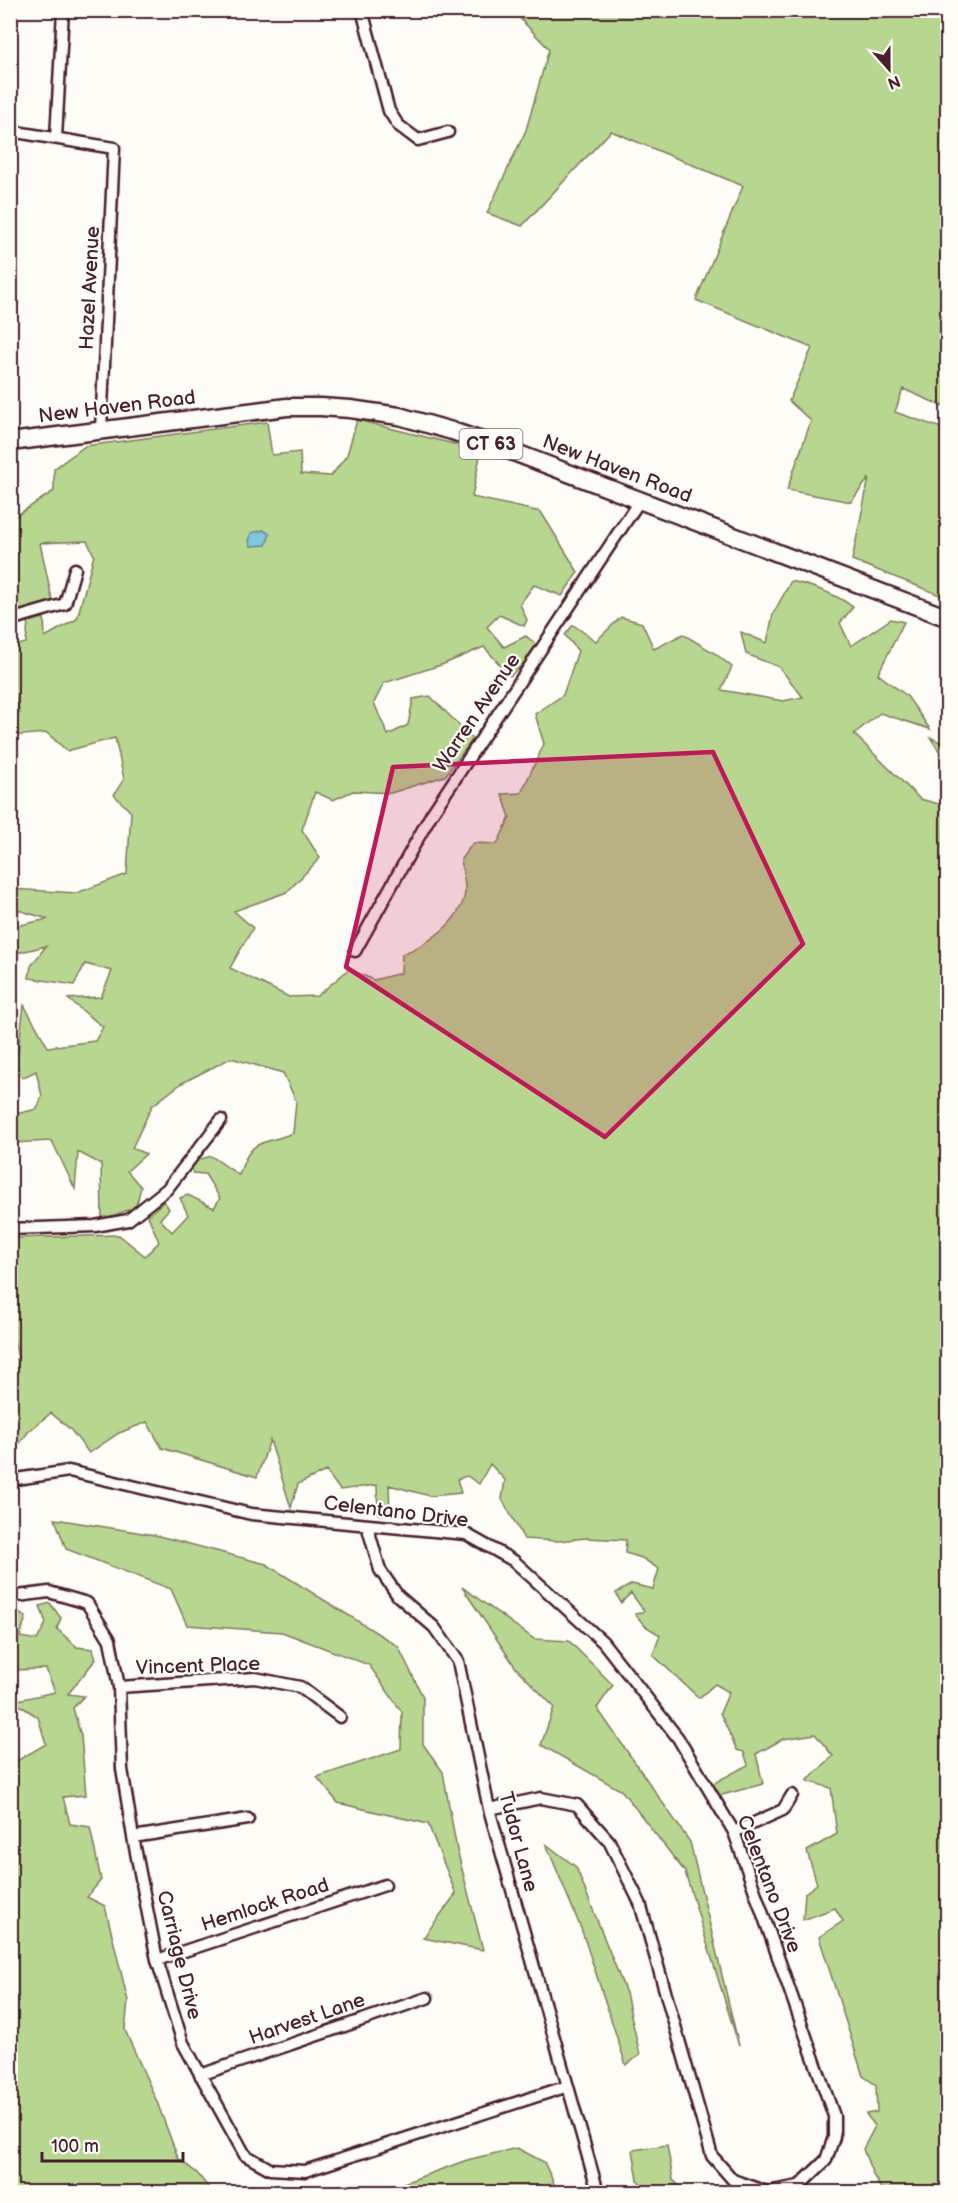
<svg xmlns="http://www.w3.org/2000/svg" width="958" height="2203" viewBox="0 0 958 2203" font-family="'Balsamiq Sans',sans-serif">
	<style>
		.green { fill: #b7d68f; stroke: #807a5d; stroke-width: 1.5 }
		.water { fill: #7dc6de; stroke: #698396; stroke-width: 1.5 }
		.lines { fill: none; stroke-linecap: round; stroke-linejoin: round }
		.street-casing { stroke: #4a1f2b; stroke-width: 15 }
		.primary-casing { stroke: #4a1f2b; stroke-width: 21 }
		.street { stroke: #fdfcf7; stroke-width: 10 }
		.primary { stroke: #fdfcf7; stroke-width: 16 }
		.marked { fill: #c2185b; fill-opacity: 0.2; stroke: #c2185b; stroke-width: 4.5; stroke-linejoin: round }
		.labels { text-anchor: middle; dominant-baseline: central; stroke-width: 4.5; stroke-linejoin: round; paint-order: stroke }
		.shield { fill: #fdfcf7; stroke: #806168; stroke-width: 1.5 }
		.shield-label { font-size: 18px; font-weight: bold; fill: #4a1f2b }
		.street-label { font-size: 20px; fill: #4a1f2b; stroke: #fdfcf7 }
	</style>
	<rect width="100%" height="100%" fill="#fdfcf7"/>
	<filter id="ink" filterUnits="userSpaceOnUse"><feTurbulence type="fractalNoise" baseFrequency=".0167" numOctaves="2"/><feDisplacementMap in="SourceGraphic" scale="12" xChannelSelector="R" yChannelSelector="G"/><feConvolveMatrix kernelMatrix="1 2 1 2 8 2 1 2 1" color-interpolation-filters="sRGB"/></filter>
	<g filter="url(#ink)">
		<path class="green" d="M513,11H947V408L903,389L895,412L947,430V598L852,560L869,478L851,502L787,490L811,421L789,401L812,348L696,300L743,186L611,131L522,226L487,213L526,130L549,49Z
			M357,420L458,445L480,456L472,497L541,512L578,572L562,596L534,585L520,604L527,620L524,626L499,615L487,627L504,647L526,636L541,649L510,676L484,647L444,664L384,683L374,703L388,735L408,725L413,699L430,696L473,739L445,776L391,793L353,791L333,800L315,792L302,830L320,858L287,892L234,911L253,928L230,968L289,997L317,996L349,969L374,980L401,973L402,954C428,944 460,923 465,893C466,883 462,870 461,859L473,843L497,844L510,817L502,794L521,793L544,744L535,714L563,695L578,651L565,635L573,625L596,641L621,617L642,623L654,649L683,634L716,654L732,667L721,690L783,701L803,697L779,667L746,654L741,632L767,643L773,614L791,581C812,586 835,593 853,607L840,623L851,646L891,619L904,622L878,674L907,696L930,729L880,713L854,734L920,799L947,806V2192H883L873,2175L863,2149L875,2126L866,2114L877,2112L876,2085L863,2076L819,1937L843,1921L835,1908L803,1920L805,1893L817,1884L807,1851L837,1834L831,1788L807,1781L833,1756L815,1734L783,1739L756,1754L763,1784L718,1796L712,1784L748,1765L744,1752L737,1750L720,1713L729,1692L715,1684L699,1698L653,1655L660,1635L645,1626L635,1614L644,1611L631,1593L621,1603L616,1593L632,1584L653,1589L659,1569L642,1558L625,1553L626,1540L586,1538L558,1541L524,1539L502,1499L505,1480L490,1464L479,1484L467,1476L457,1479L461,1493L430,1496L389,1485L390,1514H378L377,1485L340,1490L326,1471L298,1484L291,1508L270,1440L257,1477L162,1448L147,1422L119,1433L89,1453L71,1430L51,1413L29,1431L11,1455V1361L18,1358L14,1340L11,1338V1238L119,1235L145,1256L159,1242L148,1216L164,1201L169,1209L160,1219L172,1232L188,1215L180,1198L188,1195L214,1208L220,1198L205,1174L193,1173L191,1162L211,1156L239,1175C251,1137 260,1146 293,1133L296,1101L283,1073L231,1058L182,1083L152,1106L132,1148L146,1154L127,1171L141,1187L136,1207L102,1220L101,1164L78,1152L75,1189L52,1141L11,1143V1115L37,1109L42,1096L36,1071L22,1078L16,1063H11V1056L18,1052L24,1005L48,1047L95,1041L103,1027L68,999L101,997L112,971L85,964L74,985L29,978L31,966L46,946L17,953L11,957V927L48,919L11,908V889L77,893L127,874L131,812L114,795L124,779L115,738L67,751L47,733L11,736V716L20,713L11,687V647L26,643L28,622L44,618L45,637L77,619L94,555L87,541L40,543L54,608L11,612V519L54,491V469L85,446L267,422L272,455L300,452L301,474L331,476L347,455Z
			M930,737L947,746V763Z
			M55,1519L155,1535L266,1564L398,1646L423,1697V1744L443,1772L457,1850L483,1950L423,1938L456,1894L428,1824L338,1803L317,1777L401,1749L402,1712L369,1665L282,1632L187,1625L171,1589L66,1549Z
			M462,1587L534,1639L569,1641L613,1685L597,1708L690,1842L739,2046L685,1872L622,1791L541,1745L554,1707L516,1668Z
			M50,1603L61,1618L57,1629L77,1647L93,1649L96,1659L68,1694L84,1696L73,1708L81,1736L86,1795L63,1797L70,1824L90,1827L101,1880L87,1897L105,1906L128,2001L125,2030L157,2102L178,2158L197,2173L212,2192H11V1757L15,1762L46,1744L38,1717L13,1701L55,1692L46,1669L11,1670V1609L26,1617L20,1637L37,1640L46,1623L40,1606Z
			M546,1844L576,1867L626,1993L640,2055L626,2065L582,1931Z
			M667,2145L673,2180L686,2192H645L638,2180L633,2150Z
			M517,2148L544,2162L558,2192H379L467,2160Z"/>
		<path class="water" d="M263,530L270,534L266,545L251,546L249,541L251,533Z"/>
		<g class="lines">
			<g class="street-casing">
				<path id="street" d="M362,10L389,111L398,125L418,140L448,132
					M10,131L114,148L101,430
					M56,138L63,10
					M10,620L65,604L75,569
					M355,951L431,815L640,500
					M10,1229L95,1226L128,1220L167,1189L221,1120
					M10,1480L69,1471L251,1514L466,1534L514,1561L603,1642L678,1738L734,1832L834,2116V2137L826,2160L799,2186L767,2192L733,2180L712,2156L640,1903L609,1841L577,1805L541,1798L489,1809
					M367,1525L380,1570L398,1596L434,1627L458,1661L489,1809L598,2192
					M10,1597L49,1592L87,1603L110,1640L119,1687L122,1769L133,1837L157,1960L183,2043L245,2155L270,2169L305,2171L568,2086
					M119,1687L255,1678L300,1687L340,1717
					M734,1832L783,1810L792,1795
					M133,1837L248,1819
					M157,1960L385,1885
					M200,2075L427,1998"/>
			</g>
			<g class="primary-casing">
				<path id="primary" d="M10,442L287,407H321L350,409L399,416L452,431L503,448L948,618"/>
			</g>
			<use href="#street" class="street"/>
			<use href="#primary" class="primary"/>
		</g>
	</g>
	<path class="marked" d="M713,752L803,944L605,1137L346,967L393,767Z"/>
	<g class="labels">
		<rect class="shield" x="459.5" y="429" width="63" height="30" rx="4.5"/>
		<g class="shield-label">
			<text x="491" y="444">CT 63</text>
		</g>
		<g class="street-label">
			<text transform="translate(90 288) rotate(-87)">Hazel Avenue</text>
			<text transform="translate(117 407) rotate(-7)">New Haven Road</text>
			<text transform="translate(617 469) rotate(21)">New Haven Road</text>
			<text transform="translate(477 713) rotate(-56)">Warren Avenue</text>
			<text transform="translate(396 1512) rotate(7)">Celentano Drive</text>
			<text transform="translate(198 1666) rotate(-2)">Vincent Place</text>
			<text transform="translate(518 1842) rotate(75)">Tudor Lane</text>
			<text transform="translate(769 1884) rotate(69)">Celentano Drive</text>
			<text transform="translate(265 1905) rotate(-18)">Hemlock Road</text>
			<text transform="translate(179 1955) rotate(76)">Carriage Drive</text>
			<text transform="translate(307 2019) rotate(-19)">Harvest Lane</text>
		</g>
	</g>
	<rect width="958" height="2203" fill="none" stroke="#fdfcf7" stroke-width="36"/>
	<rect x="18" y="18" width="922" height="2167" fill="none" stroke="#4a1f2b" stroke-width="2" filter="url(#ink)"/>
	<g transform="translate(889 69) rotate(159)" stroke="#fdfcf7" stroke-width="4.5" paint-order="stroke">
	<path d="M0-4.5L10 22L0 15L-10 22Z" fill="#4a1f2b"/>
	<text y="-9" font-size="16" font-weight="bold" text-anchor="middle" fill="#4a1f2b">N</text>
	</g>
	<path d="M42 2152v9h141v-9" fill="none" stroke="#4a1f2b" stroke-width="3"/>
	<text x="51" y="2152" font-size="18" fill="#4a1f2b" stroke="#fdfcf7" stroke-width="4.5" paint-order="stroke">100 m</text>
</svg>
